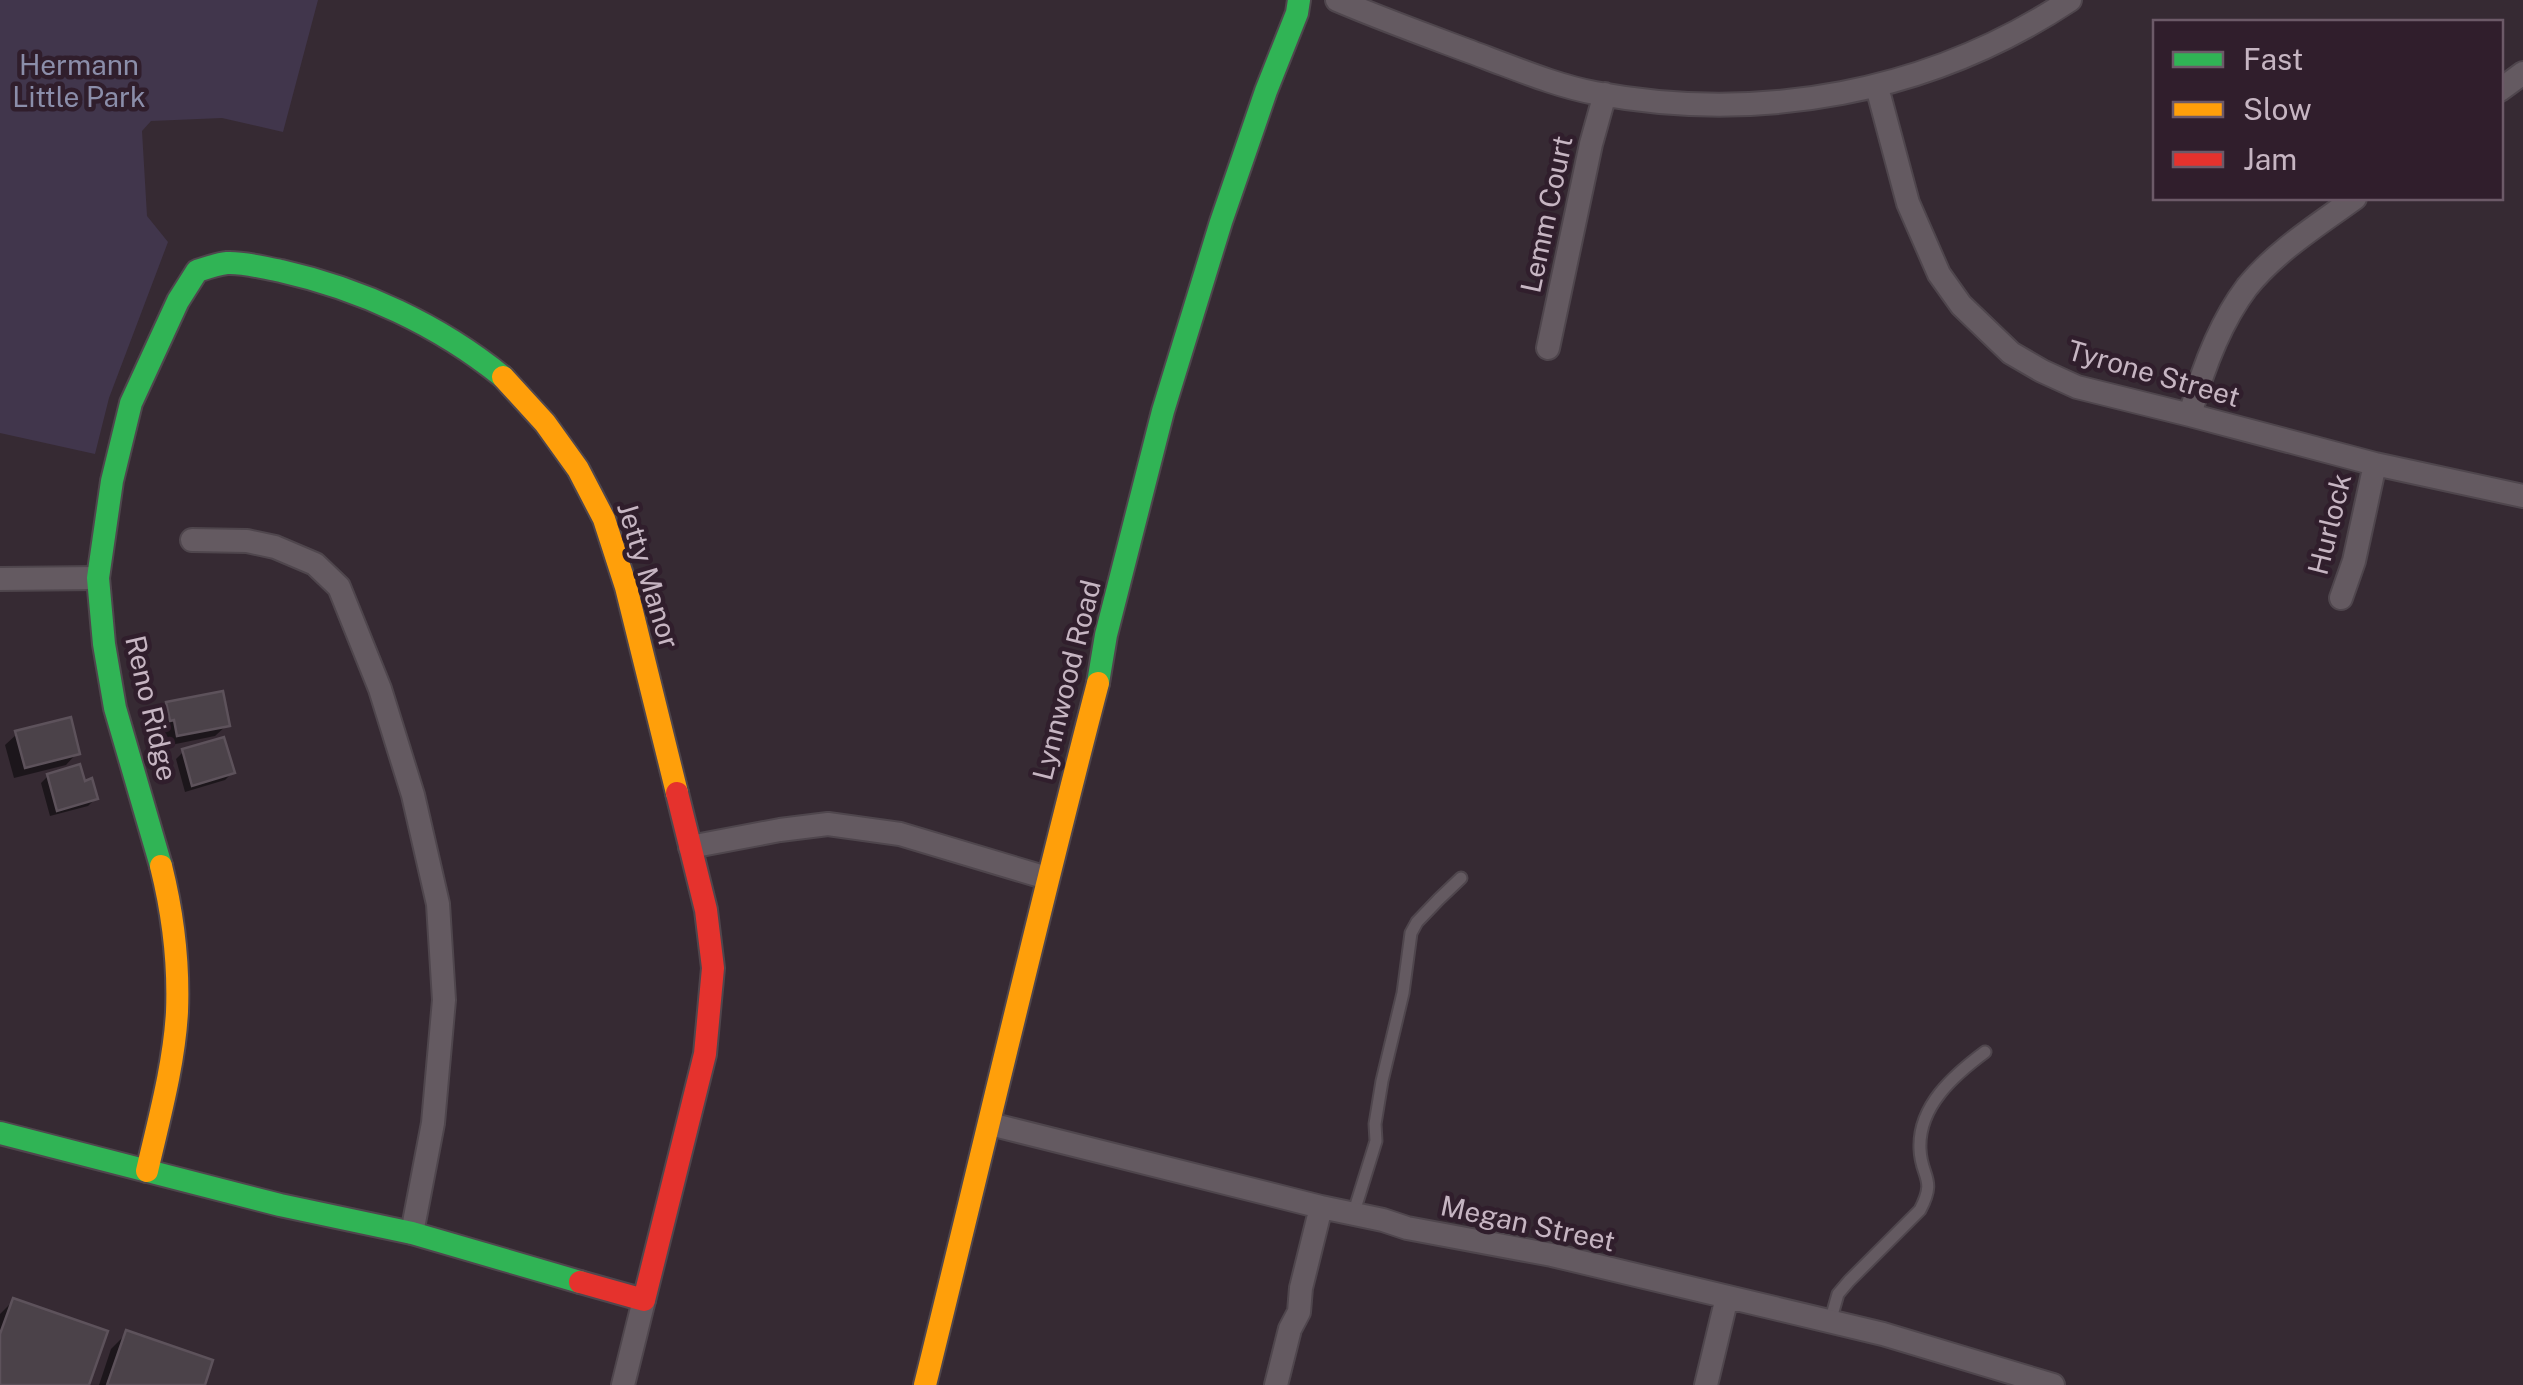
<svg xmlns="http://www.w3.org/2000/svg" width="2523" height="1385" viewBox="0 0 2523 1385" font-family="'Public Sans',sans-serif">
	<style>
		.green { fill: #41364c }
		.shadow { fill: #0007 }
		.building { fill: #4b4249; stroke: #5d525b; stroke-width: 2.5 }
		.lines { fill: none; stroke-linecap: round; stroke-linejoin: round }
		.lane-casing { stroke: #4f464d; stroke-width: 15 }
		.street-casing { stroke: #4f464d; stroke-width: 26 }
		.fast-casing { stroke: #4f464d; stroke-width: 26 }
		.slow-casing { stroke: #4f464d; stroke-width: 26 }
		.jam-casing { stroke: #4f464d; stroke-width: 26 }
		.lane { stroke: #645a61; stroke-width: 11 }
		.street { stroke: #645a61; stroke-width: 22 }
		.fast { stroke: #30b455; stroke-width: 22 }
		.slow { stroke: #ff9f0a; stroke-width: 22 }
		.jam { stroke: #e5322d; stroke-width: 22 }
		.labels { text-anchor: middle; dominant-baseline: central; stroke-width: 9; stroke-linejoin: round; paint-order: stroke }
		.park-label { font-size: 28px; fill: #8b8eaa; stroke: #301e2c }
		.street-label { font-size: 28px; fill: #c6b5c2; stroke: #301e2c }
	</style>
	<rect width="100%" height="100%" fill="#362a33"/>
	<path class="green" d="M0,0H318L283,132L222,118L151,121L142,131L147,216L168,242L109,398L95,454L0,433Z"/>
	<path class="shadow" d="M167,704L227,725L215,736L166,746L163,730L159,731L156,716Z
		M17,734L77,753L66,765L14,778L5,745Z
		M183,752L232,773L225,780L185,792L176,759Z
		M48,776L83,784L95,799L88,806L50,816L41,783Z
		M13,1301L86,1385H0V1314Z
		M127,1333L202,1385H99L111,1349Z"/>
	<path class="building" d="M223,691L230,726L177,736L174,720L170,721L166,702Z
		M71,717L80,754L25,768L15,731Z
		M224,737L235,773L192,786L182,749Z
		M80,764L85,781L92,778L98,799L57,811L47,774Z
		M13,1298L108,1331L89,1385H0V1334Z
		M126,1330L213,1360L205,1385H107Z"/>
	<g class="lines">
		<g class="lane-casing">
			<path id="lane" d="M1353,1215L1376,1141L1375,1124L1382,1081L1403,993L1411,933L1417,922L1439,899L1461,878
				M1830,1322L1838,1294L1849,1281L1920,1210C1937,1178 1921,1178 1920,1149C1918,1106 1954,1075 1985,1052"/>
		</g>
		<g class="street-casing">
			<path id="street" d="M1337,0C1386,21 1437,39 1487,58C1522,71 1558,86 1595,93C1760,124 1930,93 2070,0
				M1877,87L1908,203L1939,274L1961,305L2011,353L2042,371L2077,387L2190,415L2375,464L2523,496
				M2500,90L2523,73
				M1548,348L1591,144L1605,94
				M2190,415C2202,371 2219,324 2247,287C2276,251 2318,225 2355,198
				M192,540L247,541L275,547L315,564L339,587L380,689L413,795L438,904L444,1000L433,1123L412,1233
				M0,579L98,578
				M2341,598L2354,561L2375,464
				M690,847L780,830L828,824L900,834L1047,878
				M990,1124L1321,1207L1383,1220L1407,1228L1552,1255L1883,1334L2053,1385
				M623,1385L644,1300
				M1276,1385L1290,1329L1299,1312L1301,1288L1321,1207
				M1706,1385L1727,1297"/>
		</g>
		<g class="fast-casing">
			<path id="fast" d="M1098,683L1106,635L1163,411L1221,222L1266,91L1297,13L1299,0
				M161,866L115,708L104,644L98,578L112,481L131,403L178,301L197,271C206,268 217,264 227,263C244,262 264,268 281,271C361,289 439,325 503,377
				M0,1133L280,1205L412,1233L580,1282"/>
		</g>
		<g class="slow-casing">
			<path id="slow" d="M503,377L545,423L578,469L604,519L626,587L677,793
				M147,1171C159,1119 174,1065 177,1012C179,962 173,914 161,866
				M925,1385C983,1151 1037,916 1098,683"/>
		</g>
		<g class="jam-casing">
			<path id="jam" d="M580,1282L644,1300L705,1054L713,968L706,910L677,793"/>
		</g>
		<use href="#lane" class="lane"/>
		<use href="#street" class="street"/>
		<use href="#fast" class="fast"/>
		<use href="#slow" class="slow"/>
		<use href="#jam" class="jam"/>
	</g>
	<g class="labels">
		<g class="park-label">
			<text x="79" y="64">Hermann<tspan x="79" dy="32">Little Park</tspan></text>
		</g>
		<g class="street-label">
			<text transform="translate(1546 214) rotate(-78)">Lemm Court</text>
			<text transform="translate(2154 373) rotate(16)">Tyrone Street</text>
			<text transform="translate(2329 524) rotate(-76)">Hurlock</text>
			<text transform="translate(649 575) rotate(73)">Jetty Manor</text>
			<text transform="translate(1066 680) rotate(-76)">Lynnwood Road</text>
			<text transform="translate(152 708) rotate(77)">Reno Ridge</text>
			<text transform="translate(1528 1223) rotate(12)">Megan Street</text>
		</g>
	</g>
	<rect x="2153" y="20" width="350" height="180" fill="#301e2c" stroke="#6c5a68" stroke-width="2.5"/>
	<rect x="2173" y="52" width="50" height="15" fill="#30b455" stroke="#6c5a68" stroke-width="2.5"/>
	<text x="2243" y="70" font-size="30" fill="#c6b5c2">Fast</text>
	<rect x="2173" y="102" width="50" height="15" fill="#ff9f0a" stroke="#6c5a68" stroke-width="2.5"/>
	<text x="2243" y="120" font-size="30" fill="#c6b5c2">Slow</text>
	<rect x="2173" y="152" width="50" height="15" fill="#e5322d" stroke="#6c5a68" stroke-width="2.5"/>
	<text x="2243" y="170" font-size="30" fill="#c6b5c2">Jam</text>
</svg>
